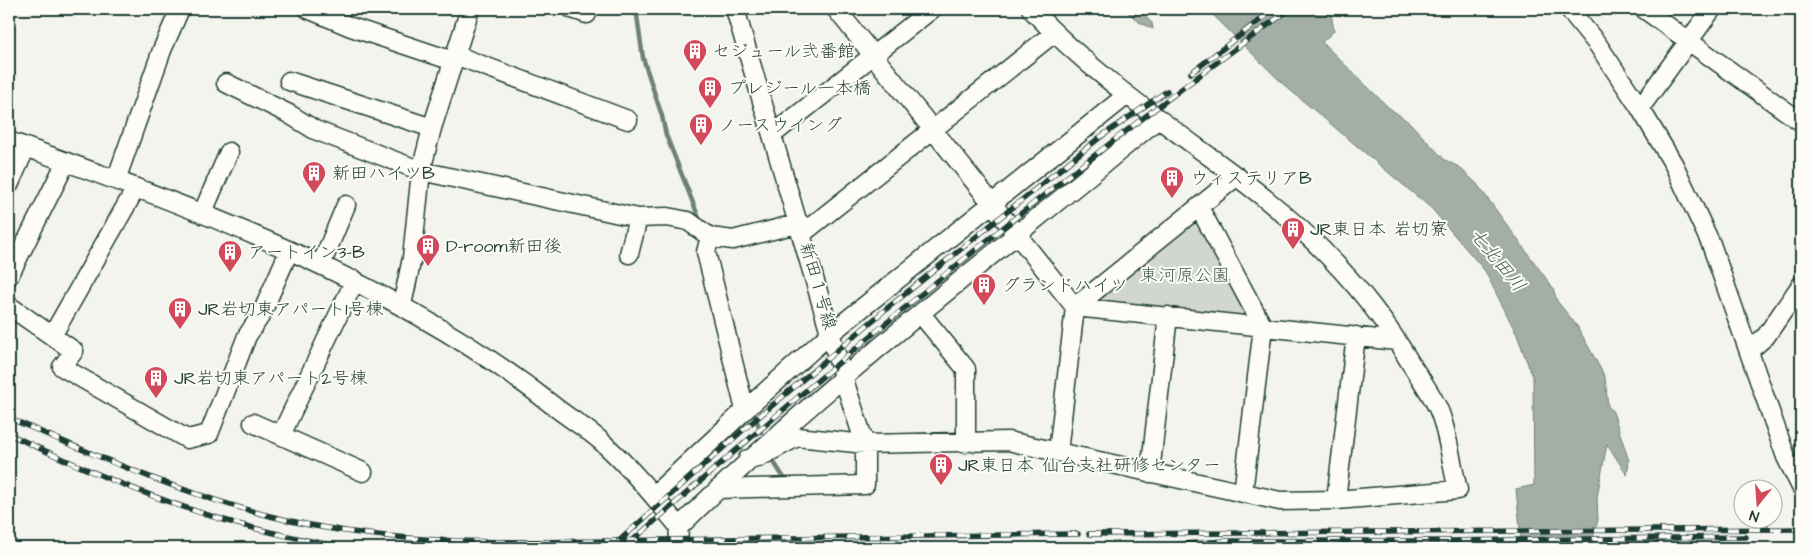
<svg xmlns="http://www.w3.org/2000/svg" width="1810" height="557" viewBox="0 0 1810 557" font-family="'Architects Daughter','Klee One',sans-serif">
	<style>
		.green { fill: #d1d6d1; stroke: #788a82 }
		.water { fill: #a3aea7; stroke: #6e8179 }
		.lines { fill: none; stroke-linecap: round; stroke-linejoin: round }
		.stream { stroke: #6e8179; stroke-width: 4.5 }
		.minor-casing { stroke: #1f3d34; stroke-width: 21 }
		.minor { stroke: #fdfcf7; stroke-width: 18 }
		.rail-casing { stroke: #1f3d34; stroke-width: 5.5 }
		.rail { stroke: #fdfcf7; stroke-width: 4; stroke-dasharray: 11; stroke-linecap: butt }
		.labels { text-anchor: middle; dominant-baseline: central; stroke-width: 4; stroke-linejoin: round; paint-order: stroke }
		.poi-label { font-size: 18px; fill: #1f3d34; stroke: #fdfcf7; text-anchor: start }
		.park-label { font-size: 18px; fill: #435c53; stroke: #fdfcf7 }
		.street-label { font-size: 18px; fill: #1f3d34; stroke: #fdfcf7 }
		.water-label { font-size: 19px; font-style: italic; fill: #475f56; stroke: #fdfcf7 }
	</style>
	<rect width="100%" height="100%" fill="#f4f4ef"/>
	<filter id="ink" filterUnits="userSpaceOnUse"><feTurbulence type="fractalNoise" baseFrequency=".02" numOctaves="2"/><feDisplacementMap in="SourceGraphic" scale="10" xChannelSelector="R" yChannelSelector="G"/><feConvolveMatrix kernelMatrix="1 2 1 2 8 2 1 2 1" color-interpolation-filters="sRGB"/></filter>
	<g filter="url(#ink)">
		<path class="green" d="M1195,219L1251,311L1246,319L1099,303L1097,296Z"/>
		<path class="water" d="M1124,9H1138L1152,23L1153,29L1139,22Z
			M1207,9H1328L1331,13L1334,31L1322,42L1388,107L1410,123L1445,160L1459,167L1477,184L1553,288L1557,301L1577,326L1605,377L1608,406L1613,412L1629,461L1627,475L1607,444L1597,497L1598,520L1590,548H1522L1516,489L1534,485L1533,378L1517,335L1485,271L1432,209L1284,85Z"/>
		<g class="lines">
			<path class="stream" d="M636,9L643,58L662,116L666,135L701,223
				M755,416L761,432
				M770,456L784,478"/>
			<g class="minor-casing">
				<path id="minor" d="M308,9L351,27L453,61
					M572,9L587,14
					M836,9L1075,307L1397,341
					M1569,9L1598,45L1640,108L1674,165L1711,244L1786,457L1801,487
					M1644,9L1801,122
					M455,55L628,120
					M289,81L432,128
					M226,83L289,114L315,130L421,171L638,218L667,217L688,221L710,237L733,240L800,223
					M1640,108L1712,9
					M772,135L932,9
					M9,141C199,210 395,280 555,407C570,419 588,429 602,442C631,468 655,497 679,527L678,548
					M116,180L162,50L180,9
					M9,185L26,147
					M1199,207L1263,327L1243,493
					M202,214L229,152
					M803,233L1054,33
					M710,237L706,252L745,410
					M629,254L638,218
					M321,265L346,205
					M9,276L66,162
					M402,305L412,258L421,171L432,128L470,9
					M9,306L74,351L62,367L187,439L209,434L247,336L261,315L289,251
					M921,314L966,369V443
					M52,336L136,188
					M1750,350L1766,336L1801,285
					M253,423L363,472
					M281,435L355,280
					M1058,452L1075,307L1237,176
					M748,459L758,458L797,437L865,444L1008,441L1280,501L1336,500L1458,490C1452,466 1449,440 1441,416C1435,398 1421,380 1411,364C1368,290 1305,227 1236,176C1166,124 1092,74 1031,9
					M1150,473L1168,316
					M718,489L865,485V444L843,377L735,9
					M654,495L745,410L831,333L1127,95
					M1336,500L1356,336
					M679,527C829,380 997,253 1158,119"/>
			</g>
			<use href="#minor" class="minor"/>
			<g class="rail-casing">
				<path id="rail" d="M1191,73L1274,9
					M9,418C101,458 193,499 291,521C411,548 535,542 657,540C797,538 938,535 1078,534
					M9,434C78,467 150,498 224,520C264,532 305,540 346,548
					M1089,534L1801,529
					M611,548L742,431L885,310L1099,138L1167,91
					M624,548C838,359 1058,176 1290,9
					M1131,548L1225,541H1447L1746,537"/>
			</g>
			<use href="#rail" class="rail"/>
		</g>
	</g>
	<defs>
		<g id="building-pin" transform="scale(1.25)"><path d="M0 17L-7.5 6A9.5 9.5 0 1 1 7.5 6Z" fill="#d1495b" stroke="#fdfcf7"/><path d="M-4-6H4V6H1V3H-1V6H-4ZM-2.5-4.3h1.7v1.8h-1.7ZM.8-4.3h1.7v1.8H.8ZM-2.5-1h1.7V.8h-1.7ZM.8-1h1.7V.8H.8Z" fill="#fff"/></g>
	</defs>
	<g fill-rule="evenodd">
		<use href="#building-pin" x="695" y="51"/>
		<use href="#building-pin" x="710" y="88"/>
		<use href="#building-pin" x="701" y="125"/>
		<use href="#building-pin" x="314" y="173"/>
		<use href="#building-pin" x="1172" y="178"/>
		<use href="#building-pin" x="1293" y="229"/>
		<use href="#building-pin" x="428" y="246"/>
		<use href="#building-pin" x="230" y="252"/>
		<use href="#building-pin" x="984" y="285"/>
		<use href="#building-pin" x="180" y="309"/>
		<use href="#building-pin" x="156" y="378"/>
		<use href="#building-pin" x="941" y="465"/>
	</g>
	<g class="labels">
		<g class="poi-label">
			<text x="712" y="51">セジュール弐番館</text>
			<text x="728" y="88">プレジール一本橋</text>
			<text x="718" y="125">ノースウイング</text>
			<text x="332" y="173">新田ハイツB</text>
			<text x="1190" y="178">ウィステリアB</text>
			<text x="1310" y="229">JR東日本 岩切寮</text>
			<text x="446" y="246">D-room新田後</text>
			<text x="248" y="252">アートイン3-B</text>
			<text x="1002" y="285">グランドハイツ</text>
			<text x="198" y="309">JR岩切東アパート1号棟</text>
			<text x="174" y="378">JR岩切東アパート2号棟</text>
			<text x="958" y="465">JR東日本 仙台支社研修センター</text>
		</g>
		<g class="park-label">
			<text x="1185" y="275">東河原公園</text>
		</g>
		<g class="street-label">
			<text transform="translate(818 286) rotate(74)">新田１号線</text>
		</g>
		<g class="water-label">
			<text transform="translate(1497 260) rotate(51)">七北田川</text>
		</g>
	</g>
	<rect width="1810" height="557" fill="none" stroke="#fdfcf7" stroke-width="30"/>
	<rect x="15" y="15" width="1780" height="527" fill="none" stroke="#1f3d34" stroke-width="2" filter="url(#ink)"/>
	<g transform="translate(1758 504) rotate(197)"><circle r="24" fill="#fdfcf7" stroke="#a4b0a9"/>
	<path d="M0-4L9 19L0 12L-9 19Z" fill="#d1495b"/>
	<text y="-8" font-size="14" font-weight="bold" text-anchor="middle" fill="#1f3d34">N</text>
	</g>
</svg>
